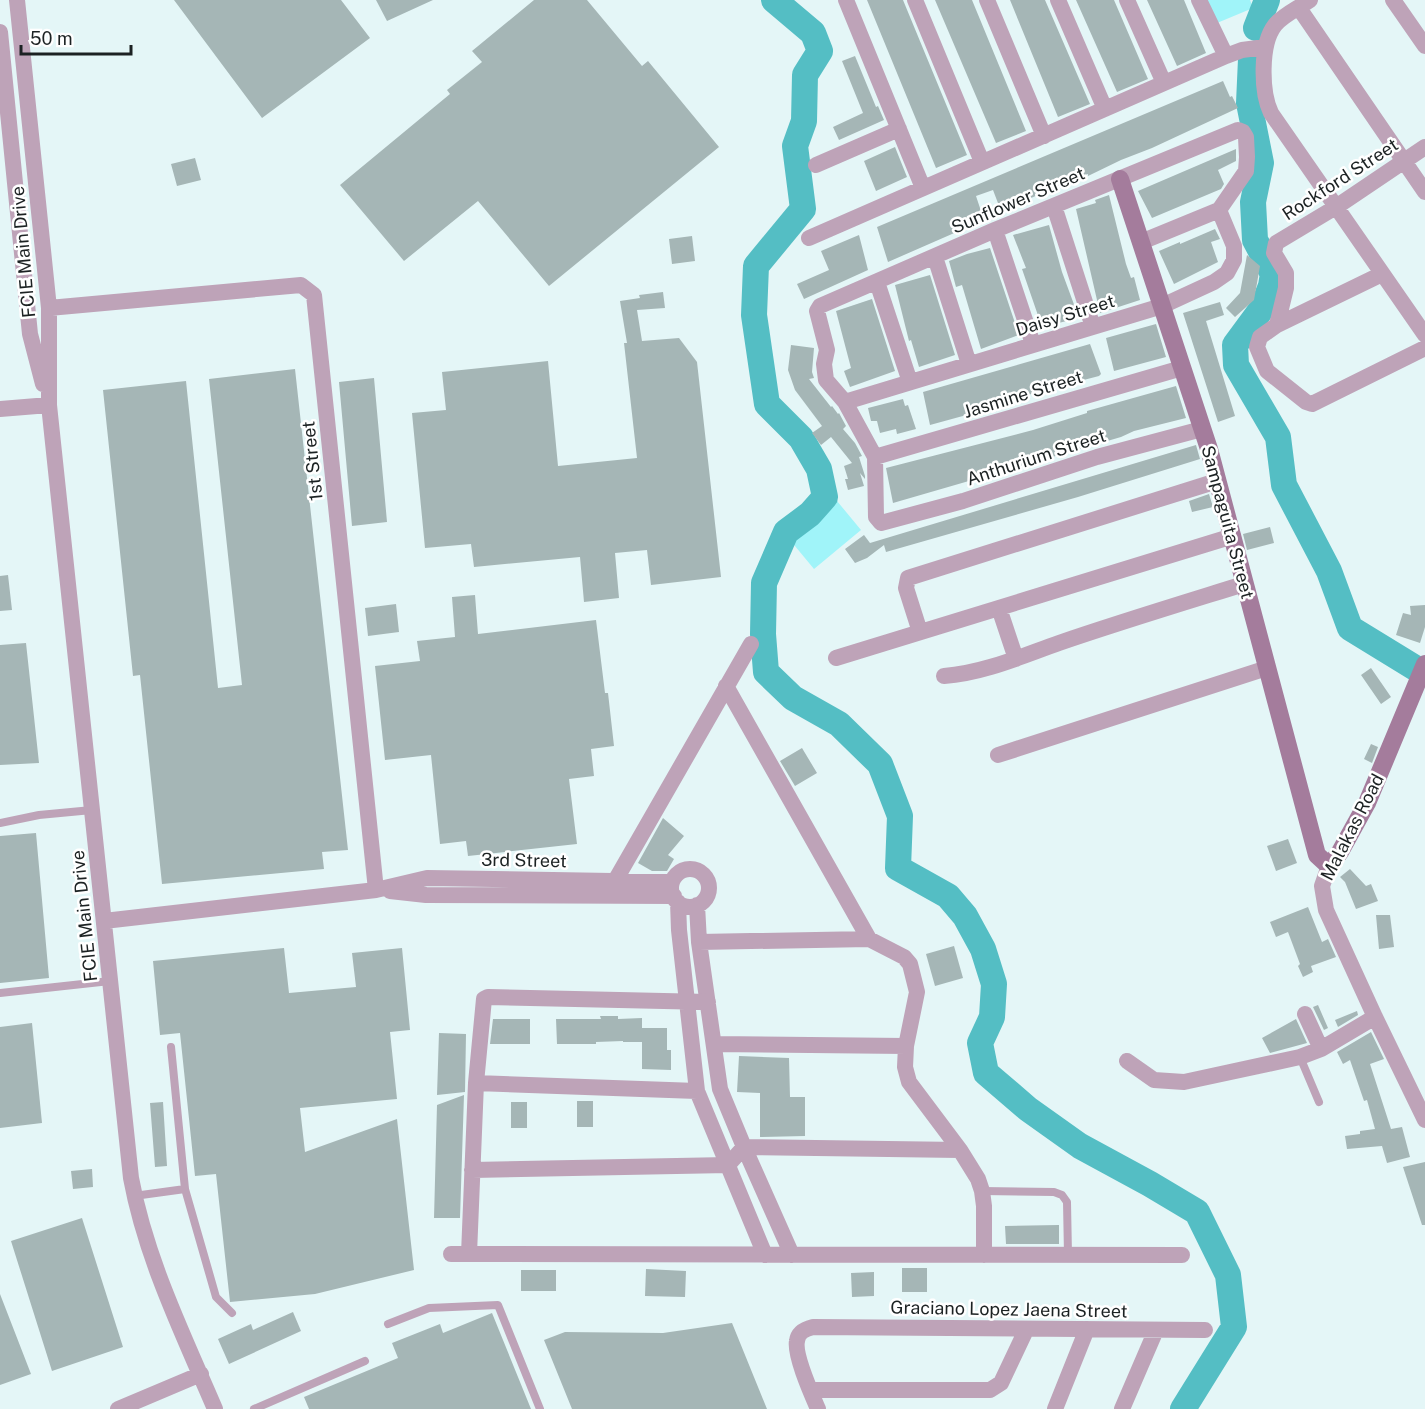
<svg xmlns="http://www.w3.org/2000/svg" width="1425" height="1409" viewBox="0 0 1425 1409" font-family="'Public Sans',sans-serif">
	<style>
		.green { fill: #a0f4f9 }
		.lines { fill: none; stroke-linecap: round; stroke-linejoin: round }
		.river { stroke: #54bec4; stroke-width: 26 }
		.building { fill: #a5b6b6 }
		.lane { stroke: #bea3b8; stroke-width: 8 }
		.street { stroke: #bea3b8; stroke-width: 16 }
		.secondary { stroke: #a47c9c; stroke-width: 18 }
		.labels { text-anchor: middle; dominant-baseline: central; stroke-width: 5; stroke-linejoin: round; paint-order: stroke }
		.street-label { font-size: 18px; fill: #1c2223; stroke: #fff }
	</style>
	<rect width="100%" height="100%" fill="#e4f6f7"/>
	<path class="green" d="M1207,0H1250L1253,8L1217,23Z
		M837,501L861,530L814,569L790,540Z"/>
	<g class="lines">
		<path class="river" d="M774,0L813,33L820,51L805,75L804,121L795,146L803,209L756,266L754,315L767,404L801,438L819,469L825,497L810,514L786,532L764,583L763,634L766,672L793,698L839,724L880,764L900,816L898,868L948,896L965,916L983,949L994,984L992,1017L980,1043L986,1073L1028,1109L1080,1146L1150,1184L1197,1212L1228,1275L1234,1327L1183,1409
			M1256,28L1267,0
			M1251,59L1249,103L1261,163L1253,202L1255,240L1273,274L1271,286L1263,307L1235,345L1236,365L1278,437L1284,485L1329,571L1350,628L1425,674"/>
	</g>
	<path class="building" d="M174,0H341L370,38L262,118Z
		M376,0H433L387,21Z
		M534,0H587L642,66L648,61L719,147L549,286L478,201L404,261L340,185L450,94L447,90L482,62L472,51Z
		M867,0H903L967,155L936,168Z
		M935,0H972L1026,131L996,143Z
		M1010,0H1045L1090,104L1058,117Z
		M1076,0H1114L1148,79L1117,92Z
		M1147,0H1184L1206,53L1177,66Z
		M855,56L876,107L878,106L884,120L839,140L833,127L863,113L842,61Z
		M1223,81L1230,97L1232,96L1238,108L1152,148L1121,160L1088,176V174L1084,175L1001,211L993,190L976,196L984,220L888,262L877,227Z
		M895,147L907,177L876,191L864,161Z
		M1236,149V161L1218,170L1224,184L1221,189L1152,218L1138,191Z
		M195,158L201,180L177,186L171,164Z
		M1109,195L1126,264L1131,278L1134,277L1140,300L1100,313L1076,209L1096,203L1095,200Z
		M1049,225L1062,272L1079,318L1042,327L1022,269L1026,268L1013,235Z
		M1215,229L1220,239L1211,242L1218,262L1174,284L1159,251L1180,242V244Z
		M859,235L868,270L804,299L797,284L829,270L821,251Z
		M692,236L695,261L672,264L669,239Z
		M990,248L1019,335L981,349L962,285L956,287L949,261L967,254Z
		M1247,255L1260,266L1254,300L1235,317L1226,308L1240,293Z
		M930,275L955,355L919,367L911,340L909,341L895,285Z
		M663,292L665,308L637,310L642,341L679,338L697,362L721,577L651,585L647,550L615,553L619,598L584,602L580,557L474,567L471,544L425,548L412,413L446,410L442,372L548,361L558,466L637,458L624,343H627L620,301L640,298L639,295Z
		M872,299L895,371L850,387L844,371L851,368L836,311Z
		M1220,302L1224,315L1206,321L1235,416L1218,422L1183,313Z
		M1156,324L1166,357L1114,371L1106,338Z
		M1090,344L1101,374L1099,376L1045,390L991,406L992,408L930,425L923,392Z
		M791,345L814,348L812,372L814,378L809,379L831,407L832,406L838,414L839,413L846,426L843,429L855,443L862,456L859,457L865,476V479L860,473L864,486L848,490L845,479H848L844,466L852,463L831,437L821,445L812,433L822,426L795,390L788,370Z
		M295,369L348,850L322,852L324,869L162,884L140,675L133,676L103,390L186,381L218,688L242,685L209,379Z
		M374,378L387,522L352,526L339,382Z
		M1176,386L1186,418L1134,431L1121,437L893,503L886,468L1033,430L1087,413V411Z
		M903,399L905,406L908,405L916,429L897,434L896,429L880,433L877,421H871L868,408Z
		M1196,445L1200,459L1078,497L886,552L884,545L867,558L855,563L845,549L864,535L870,543Z
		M1209,494L1213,507L1192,512L1189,501Z
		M1270,527L1274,543L1247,550L1243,534Z
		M8,575L12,610L0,611V576Z
		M475,595L478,634L596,620L605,693H608L614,746L591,749L594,776L569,779L577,844L468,856L466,841L440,844L431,755L385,760L375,666L420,661L417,641L455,637L452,597Z
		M396,604L399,632L368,636L365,608Z
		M1425,605V627L1420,643L1396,635L1403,613L1411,615L1410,606Z
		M26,643L39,763L0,765V645Z
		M1371,668L1391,697L1381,704L1361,675Z
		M1371,744L1378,747L1372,763L1364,759Z
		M802,748L817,773L795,786L780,761Z
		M663,818L684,836L668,855L674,859L667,871H652L638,863Z
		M36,833L49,978L0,983V836Z
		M1288,839L1297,863L1276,871L1267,846Z
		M1350,869L1366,886L1371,884L1378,901L1356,909L1345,882L1340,877Z
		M1308,907L1322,942L1328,939L1336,957L1311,966L1313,972L1303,977L1298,966L1300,964L1288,932L1276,937L1270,922Z
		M1376,915H1390L1394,947L1379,949Z
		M954,946L963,978L935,986L926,954Z
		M284,948L289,993L356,987L352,953L402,948L410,1030L390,1032L397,1099L300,1108L305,1152L397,1119L414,1270L315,1294L230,1302L216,1174L195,1176L180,1033L160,1035L153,961Z
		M1318,1005L1328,1028L1324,1030L1313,1007Z
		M1357,1011L1358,1015L1338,1027L1335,1020Z
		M600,1016H618V1019L642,1018V1028H667V1050H671V1070L642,1069V1042H623V1041L596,1042V1044H557L556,1019H601Z
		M493,1019H530V1044H490Z
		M1296,1019L1307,1043L1270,1053L1262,1038Z
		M32,1023L42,1123L0,1128V1027Z
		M1371,1032L1384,1059L1370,1064L1391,1129L1402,1127L1410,1157L1387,1163L1382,1146L1347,1149L1345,1136L1360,1134V1131L1375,1129L1367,1100L1364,1101L1350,1060L1343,1064L1337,1052Z
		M439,1033L466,1034L465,1092L437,1095Z
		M739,1056L789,1058L790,1097H805V1136L760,1137V1093L737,1092Z
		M464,1095L460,1218H434L437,1105Z
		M577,1101H593V1127H577Z
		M163,1102L167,1166L155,1167L150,1103Z
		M511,1102H527V1128H511Z
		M1425,1162V1225H1422L1403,1167Z
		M92,1169L93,1187L73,1189L71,1171Z
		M82,1218L123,1347L52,1371L11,1241Z
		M1059,1225V1244H1006L1005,1226Z
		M902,1268H927V1292H902Z
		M646,1269L686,1271L685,1297L645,1296Z
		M521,1270H556V1291H521Z
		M874,1272V1296L852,1297L851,1273Z
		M0,1294L31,1374L0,1385Z
		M293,1312L301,1331L229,1364L218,1339L251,1324L253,1330Z
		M492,1313L531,1409H309L304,1397L398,1358L392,1343L440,1324L443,1333Z
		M732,1323L767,1409H572L544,1340L565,1332L663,1333Z"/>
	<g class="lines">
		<path class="lane" d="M0,823L39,815L92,810
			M0,993L110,981
			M171,1047L185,1189L216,1297L232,1313
			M1300,1057L1319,1102
			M982,1191L1054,1192L1062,1195L1067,1202L1068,1255
			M134,1196L185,1189
			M388,1324L429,1308L498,1305L540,1409
			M254,1409L365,1361"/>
		<path class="street" d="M17,0L49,308V405L131,1178C146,1259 183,1334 215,1409
			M846,0L923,188
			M915,0L982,162
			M987,0L1044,136
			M1058,0L1105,109
			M1127,0L1164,83
			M1199,0L1226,56
			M1310,0C1299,8 1283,15 1275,25C1260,44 1261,92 1271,113L1425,335
			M1393,0L1425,46
			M1299,8L1425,192
			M0,32L30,334L43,384
			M1425,147L1336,207L1276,243L1274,253L1286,273V288L1277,325L1260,337L1257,347L1267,371L1306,402L1312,404L1425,348
			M816,165L899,129
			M1054,206L1093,327
			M995,230L1033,344
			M809,238L1226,56L1242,50L1265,47
			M1141,242L1219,210L1246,171L1247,157L1246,137L1243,132L1238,130L995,230L820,306L817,311L827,350L824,364L826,380L845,402L875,457L876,517L881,523L963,501L1097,457L1202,429
			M935,257L969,364
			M877,282L910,382
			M49,308L301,285L314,295L376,890
			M1277,325L1382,274
			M845,402L1162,306L1214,282L1227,273L1234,260V246L1219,210
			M0,409L49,405
			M875,457L1182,368
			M999,608L1016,659
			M920,632L906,588L908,578L1217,481
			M836,658L1233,536
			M944,676C984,673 1022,656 1059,643C1120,622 1183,603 1244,584
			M726,686L869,939
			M998,755L1267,668
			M1329,866L1322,886L1326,910L1375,1017L1425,1120
			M671 888a19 19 0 1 1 38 0a19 19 0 1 1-38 0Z
			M615,888V881L751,644
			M390,891L426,895L674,896
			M678,902L679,930L697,1091L765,1255
			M697,905L699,942L720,1089L744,1147L792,1255
			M104,921L376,890L427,878L672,882
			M699,942L869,939L904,957L910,964L917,992L906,1046L905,1067L909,1082L960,1150L978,1179L982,1191L984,1206V1255
			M1305,1014L1321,1049
			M714,1044L906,1046
			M1127,1061L1154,1080L1184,1082L1300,1057L1321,1049L1375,1017
			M476,1083L697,1091
			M472,1170L728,1165L744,1147L960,1150
			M451,1254L1182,1255
			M469,1254L476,1083L484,999L488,997L708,1002
			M810,1390H990L1001,1383L1026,1330
			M118,1409L201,1374
			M818,1409C812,1395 794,1355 797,1341C798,1332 805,1329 813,1327L1205,1330
			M1055,1409L1087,1329
			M1122,1409L1156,1330"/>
		<path class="secondary" d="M1120,179L1209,449L1317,855L1329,866L1340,852L1367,803L1425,664"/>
	</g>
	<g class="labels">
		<g class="street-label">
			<text transform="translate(1340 179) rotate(-33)">Rockford Street</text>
			<text transform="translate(1018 200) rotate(-23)">Sunflower Street</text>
			<text transform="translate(23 252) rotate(-95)">FCIE Main Drive</text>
			<text transform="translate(1065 315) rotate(-17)">Daisy Street</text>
			<text transform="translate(1023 394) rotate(-17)">Jasmine Street</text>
			<text transform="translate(1036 457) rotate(-18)">Anthurium Street</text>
			<text transform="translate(312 461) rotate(-96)">1st Street</text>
			<text transform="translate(1228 522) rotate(75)">Sampaguita Street</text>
			<text transform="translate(1352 827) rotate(-63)">Malakas Road</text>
			<text transform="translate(524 860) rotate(1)">3rd Street</text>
			<text transform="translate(84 916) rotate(-96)">FCIE Main Drive</text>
			<text transform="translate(1009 1309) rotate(1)">Graciano Lopez Jaena Street</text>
		</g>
	</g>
	<path d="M21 45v9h110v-9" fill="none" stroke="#1c2223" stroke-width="3"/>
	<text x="30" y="45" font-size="18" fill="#1c2223" stroke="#ffffff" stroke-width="4.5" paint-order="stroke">50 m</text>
</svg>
